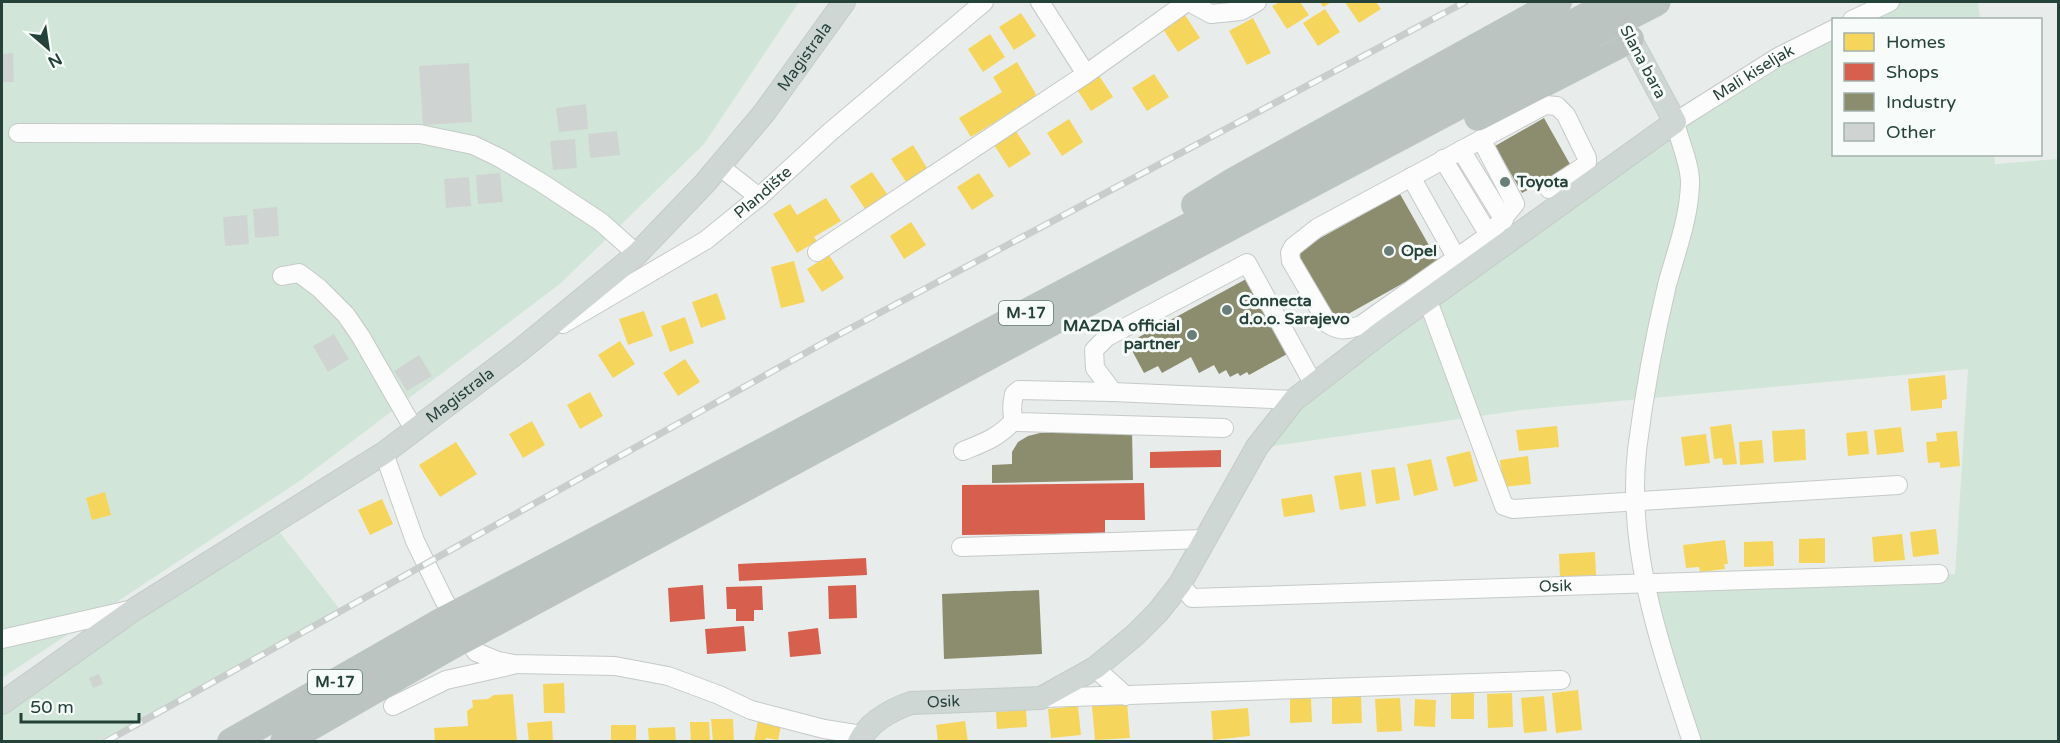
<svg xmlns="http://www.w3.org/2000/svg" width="2060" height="743" viewBox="0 0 2060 743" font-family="'Varela Round',sans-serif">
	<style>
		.green { fill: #d1e6d8 }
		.homes { fill: #f6d55c }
		.shops { fill: #d6604d }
		.industry { fill: #8c8c6e }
		.building { fill: #cfd4d2 }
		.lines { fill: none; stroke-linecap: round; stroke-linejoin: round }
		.minor-casing { stroke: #c5cac8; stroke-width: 20 }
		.major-casing { stroke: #c3ccc9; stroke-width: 24 }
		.highway-casing { stroke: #c3ccc9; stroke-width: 28 }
		.minor { stroke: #fcfcfc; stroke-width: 18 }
		.major { stroke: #cfd7d5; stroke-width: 22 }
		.highway { stroke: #bcc4c2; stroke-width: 27 }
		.rail-casing { stroke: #c9cdcc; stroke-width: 7 }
		.rail { stroke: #f7fbf9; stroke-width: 4.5; stroke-dasharray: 14; stroke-linecap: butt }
		.highway-bridge-casing { stroke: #c3ccc9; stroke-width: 28; stroke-linecap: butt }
		.highway-bridge { stroke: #bcc4c2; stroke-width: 27 }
		.poi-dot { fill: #697e78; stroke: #f7fbf9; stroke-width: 2 }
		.labels { text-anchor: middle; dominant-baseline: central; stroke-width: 6; stroke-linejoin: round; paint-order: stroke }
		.shield { fill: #f7fbf9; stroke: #637a73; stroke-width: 1.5 }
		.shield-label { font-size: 15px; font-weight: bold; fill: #24423a }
		.street-label { font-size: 16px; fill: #24423a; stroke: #f7fbf9 }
		.poi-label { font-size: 16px; font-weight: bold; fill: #24423a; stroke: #f7fbf9; text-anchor: start }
	</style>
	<rect width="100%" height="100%" fill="#e8edeb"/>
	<path class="green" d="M2,2H799L704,144L561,283L301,480L2,678Z
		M1890,2H1978L1980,19L1856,20Z
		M1833,32L1834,154L1994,155L1995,164L2058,159V741H1694L1646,590L1955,574L1968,369L1522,410L1259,448L1275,423L1607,172Z
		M275,526L341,611L99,741H2V716Z"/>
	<path class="homes" d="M1280,2H1300L1309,15L1287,29L1272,6Z
		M1320,2H1332L1323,7Z
		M1345,2H1376L1381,9L1359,23Z
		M1325,9L1340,32L1318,46L1303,23Z
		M1021,13L1036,36L1014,50L999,27Z
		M1185,15L1200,38L1178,52L1163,29Z
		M1253,18L1271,53L1247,65L1229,31Z
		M990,34L1005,57L983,72L968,49Z
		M1017,62L1037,96L971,137L959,118L1002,92L993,77Z
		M1098,74L1113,97L1091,111L1076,88Z
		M1154,74L1169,97L1147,111L1132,88Z
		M1069,119L1083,142L1062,156L1047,133Z
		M1016,131L1031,154L1009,168L994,145Z
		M913,145L927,168L906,182L891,159Z
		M872,172L887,194L865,209L850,186Z
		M979,173L994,196L972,210L957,187Z
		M826,198L841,221L814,237L817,241L797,253L773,214L790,204L797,215Z
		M911,222L926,245L904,259L890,236Z
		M829,255L844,278L822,292L807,269Z
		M794,261L805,302L781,308L771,267Z
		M717,293L726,319L701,328L692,302Z
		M644,311L653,336L628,345L619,319Z
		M685,317L694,343L670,352L661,326Z
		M620,341L635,364L613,378L598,355Z
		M685,359L700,382L678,396L663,373Z
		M1945,375L1947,399L1942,400V408L1911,411L1908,379Z
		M590,392L603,416L580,429L567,405Z
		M532,421L545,445L523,458L509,434Z
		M1731,424L1737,464L1723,465L1722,458L1714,459L1710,427Z
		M1557,426L1559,447L1519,451L1516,430Z
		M1901,427L1904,452L1877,455L1874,430Z
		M1805,429L1806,460L1774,462L1772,431Z
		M1867,431L1869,454L1848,456L1846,433Z
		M1957,431L1960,466L1940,468V462L1928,463L1926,442L1937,441L1936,433Z
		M1706,434L1710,463L1685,466L1681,437Z
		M1762,440L1764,463L1740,465L1739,442Z
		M456,442L477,474L440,497L419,465Z
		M1470,451L1478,481L1454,487L1446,457Z
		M1528,456L1531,484L1503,487L1500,460Z
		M1431,459L1438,490L1414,496L1407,464Z
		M1395,467L1400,500L1376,504L1371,470Z
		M1361,472L1366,506L1340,510L1334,476Z
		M105,492L111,515L92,520L86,498Z
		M1312,494L1315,512L1284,517L1281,499Z
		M382,499L393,524L370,535L358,510Z
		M1936,529L1939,554L1913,557L1910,532Z
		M1902,534L1905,560L1874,562L1872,537Z
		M1825,538V563H1799V539Z
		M1725,540L1728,564H1724L1725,569L1700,572L1699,567L1686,568L1683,545Z
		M1773,541L1774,566L1744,567V542Z
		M1595,552L1596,575L1560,577L1559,554Z
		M564,683L565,713H544L543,684Z
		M1474,690V719H1451V691Z
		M1578,690L1582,730L1556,733L1552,693Z
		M1512,693L1513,727L1488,728L1487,694Z
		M513,694L517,742H435L434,728L468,726L467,711L473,707L472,700L488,699L494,695Z
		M1361,694L1362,723L1332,724V695Z
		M1544,696L1547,731L1524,733L1521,698Z
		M1290,698H1311L1312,722L1290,723Z
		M1400,698L1402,731L1377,732L1375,699Z
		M1415,699L1436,700L1435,727L1414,726Z
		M1127,703L1130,738L1095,740L1092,706Z
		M1078,706L1081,735L1051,738L1048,709Z
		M1248,708L1250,736L1213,740L1211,711Z
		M1026,710L1027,727L997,729L996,712Z
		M711,719H733L734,742H713Z
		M552,721L553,742H529L527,723Z
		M758,721L781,726L778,740L766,738L765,742L754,741Z
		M965,721L968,742H938L936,725Z
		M690,722H709L710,742H691Z
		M611,725H636V742H611Z
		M675,727L676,742H649L648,728Z"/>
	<path class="shops" d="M1221,450V467L1150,468V452Z
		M1144,483L1145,520H1105V533L962,535V485Z
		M866,558L867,575L739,581L738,564Z
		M703,585L705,619L670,622L668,588Z
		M856,585L857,618L829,619L828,586Z
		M762,586L763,610H754V621H736V609H727L726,587Z
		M744,626L746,651L707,654L705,629Z
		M818,628L821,654L790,657L788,632Z"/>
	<path class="industry" d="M1544,118L1571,166L1522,193L1495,146Z
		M1400,194L1439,263L1334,322L1295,252Z
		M1248,278L1289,353L1249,375L1247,372L1240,376L1238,373L1230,377L1226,370L1219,374L1214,365L1199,373L1191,357L1162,373L1158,366L1144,373L1128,343Z
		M1132,431L1133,480L992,483V465L1012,464V452L1018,442L1028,436L1040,433Z
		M1039,590L1042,654L944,659L942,594Z"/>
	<path class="building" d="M13,53L14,82H2V54Z
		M469,63L472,122L423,125L419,66Z
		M586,104L588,129L559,132L556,108Z
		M617,131L620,155L590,158L588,134Z
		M575,139L577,168L553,170L550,141Z
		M500,173L503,202L478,204L476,175Z
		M469,177L471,206L446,208L444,179Z
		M277,207L279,236L255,238L253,209Z
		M247,215L249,244L225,246L223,217Z
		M334,334L349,359L328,372L313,346Z
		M419,355L432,376L407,391L394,371Z
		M99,674L103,684L93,688L89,678Z"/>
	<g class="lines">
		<g class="minor-casing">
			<g id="minor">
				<path d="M1040,2L1086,74"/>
				<path d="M1189,2L1211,14L1241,11L1257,2"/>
				<path d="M1852,20L1890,2"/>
				<path d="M18,133L420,134L473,145L500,158L542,183L601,222L637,254"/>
				<path d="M1481,139L1515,204L1489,235L1361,325C1348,330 1340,332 1328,324L1291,261L1290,253L1293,247L1317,228L1545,105L1557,106L1566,115L1587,158V162L1584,166L1549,189"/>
				<path d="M1461,150L1504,220"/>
				<path d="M1443,159L1489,235L1497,244"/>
				<path d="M719,166L759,197"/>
				<path d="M1411,177L1456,257"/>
				<path d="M817,252L1086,74L1187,2"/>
				<path d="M282,276L299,273L319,288L346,315L361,337L415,431"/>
				<path d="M1428,301L1504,506L1513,509L1898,485"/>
				<path id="s1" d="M563,324L706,240L759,197L830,132L984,2"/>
				<path d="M1113,392L1095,368L1094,350L1107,337L1247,263L1314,385"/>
				<path d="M1224,428L1018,422L1014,420C1011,412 1012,403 1014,394L1019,390L1113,392L1294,400"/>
				<path d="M963,451C983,443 1000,437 1014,420"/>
				<path d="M384,453L415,541L444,600L476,652L498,661L514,664L615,666L668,676L719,695L751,710L824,729L862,735"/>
				<path d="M961,547L1204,539"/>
				<path id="s2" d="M1180,584L1192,598L1939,574"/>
				<path d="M2,639L129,610"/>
				<path d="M1095,668L1126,696"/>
				<path d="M1043,698L1561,680"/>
				<path d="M393,706L446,680L513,665"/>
				<path id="s3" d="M1692,742C1661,648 1626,551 1637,450C1644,395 1654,339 1667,285C1676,252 1689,219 1690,184C1691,166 1679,140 1675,122L1778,57L1834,29"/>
			</g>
		</g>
		<g class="major-casing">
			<g id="major">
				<path id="s4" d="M2,703L135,609L384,453L519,351L637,254L705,183L764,113L844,2"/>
				<path id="s5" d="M859,742C869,722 891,710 911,703L1041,698L1095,668L1135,635L1158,612L1180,584L1257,447L1294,400L1382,332L1675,122L1623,25"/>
			</g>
		</g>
		<g class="highway-casing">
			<path id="highway" d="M1478,117L1630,39
				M1195,205L1234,181L1558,2
				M464,610L1587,16
				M479,631L1132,279L1594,34
				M231,742L439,623
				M284,742L454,644"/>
		</g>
		<use href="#minor" class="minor"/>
		<use href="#major" class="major"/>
		<use href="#highway" class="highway"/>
		<g class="rail-casing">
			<path id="rail" d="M105,742L836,336L1465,2"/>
		</g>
		<use href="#rail" class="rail"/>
		<g class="highway-bridge-casing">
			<path id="highway-bridge" d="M1587,16L1615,2
				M1594,34L1657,2
				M439,623L464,610
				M454,644L479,631"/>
		</g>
		<use href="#highway-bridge" class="highway-bridge"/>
	</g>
	<g class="poi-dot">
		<circle cx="1505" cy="182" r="6"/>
		<circle cx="1389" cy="251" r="6"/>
		<circle cx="1227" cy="310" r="6"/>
		<circle cx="1192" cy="335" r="6"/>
	</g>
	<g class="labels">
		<g class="shield">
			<rect x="999" y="301" width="54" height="24" rx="4.5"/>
			<rect x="308" y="670" width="54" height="24" rx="4.5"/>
		</g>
		<g class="shield-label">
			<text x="1026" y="313">M-17</text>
			<text x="335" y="682">M-17</text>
		</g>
		<g class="street-label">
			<text stroke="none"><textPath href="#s4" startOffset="1038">Magistrala</textPath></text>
			<text transform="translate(1643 62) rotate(62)">Slana bara</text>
			<text stroke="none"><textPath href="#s3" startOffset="728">Mali kiseljak</textPath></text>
			<text stroke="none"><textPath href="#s1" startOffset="240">Plandište</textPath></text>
			<text stroke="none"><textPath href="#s4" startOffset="552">Magistrala</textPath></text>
			<text stroke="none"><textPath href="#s2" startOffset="382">Osik</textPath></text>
			<text stroke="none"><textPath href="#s5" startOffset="99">Osik</textPath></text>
		</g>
		<g class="poi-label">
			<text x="1517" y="182">Toyota</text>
			<text x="1401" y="251">Opel</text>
			<text x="1239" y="301">Connecta<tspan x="1239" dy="18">d.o.o. Sarajevo</tspan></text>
			<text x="1180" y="326" text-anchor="end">MAZDA official<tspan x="1180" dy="18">partner</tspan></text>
		</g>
	</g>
	<rect width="2060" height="743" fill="none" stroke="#24423a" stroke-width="6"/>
	<rect x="1832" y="18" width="210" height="138" fill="#f7fbf9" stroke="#a3b1ad" stroke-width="1.5"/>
	<rect x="1844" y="33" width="30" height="18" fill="#f6d55c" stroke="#a3b1ad" stroke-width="1.5"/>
	<text x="1886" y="48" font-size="18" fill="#24423a">Homes</text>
	<rect x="1844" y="63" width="30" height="18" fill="#d6604d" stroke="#a3b1ad" stroke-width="1.5"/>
	<text x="1886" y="78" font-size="18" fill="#24423a">Shops</text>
	<rect x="1844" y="93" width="30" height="18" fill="#8c8c6e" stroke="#a3b1ad" stroke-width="1.5"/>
	<text x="1886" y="108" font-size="18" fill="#24423a">Industry</text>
	<rect x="1844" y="123" width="30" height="18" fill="#cfd4d2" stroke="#a3b1ad" stroke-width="1.5"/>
	<text x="1886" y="138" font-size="18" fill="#24423a">Other</text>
	<g transform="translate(48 48) rotate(151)" stroke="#f7fbf9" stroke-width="4.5" paint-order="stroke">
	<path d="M0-4.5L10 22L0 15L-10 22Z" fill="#24423a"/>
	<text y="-9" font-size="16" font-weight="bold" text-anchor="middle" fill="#24423a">N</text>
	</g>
	<path d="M21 713v9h118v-9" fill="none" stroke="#24423a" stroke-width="3"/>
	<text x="30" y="713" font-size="18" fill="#24423a" stroke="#f7fbf9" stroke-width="4.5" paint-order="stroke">50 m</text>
</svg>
